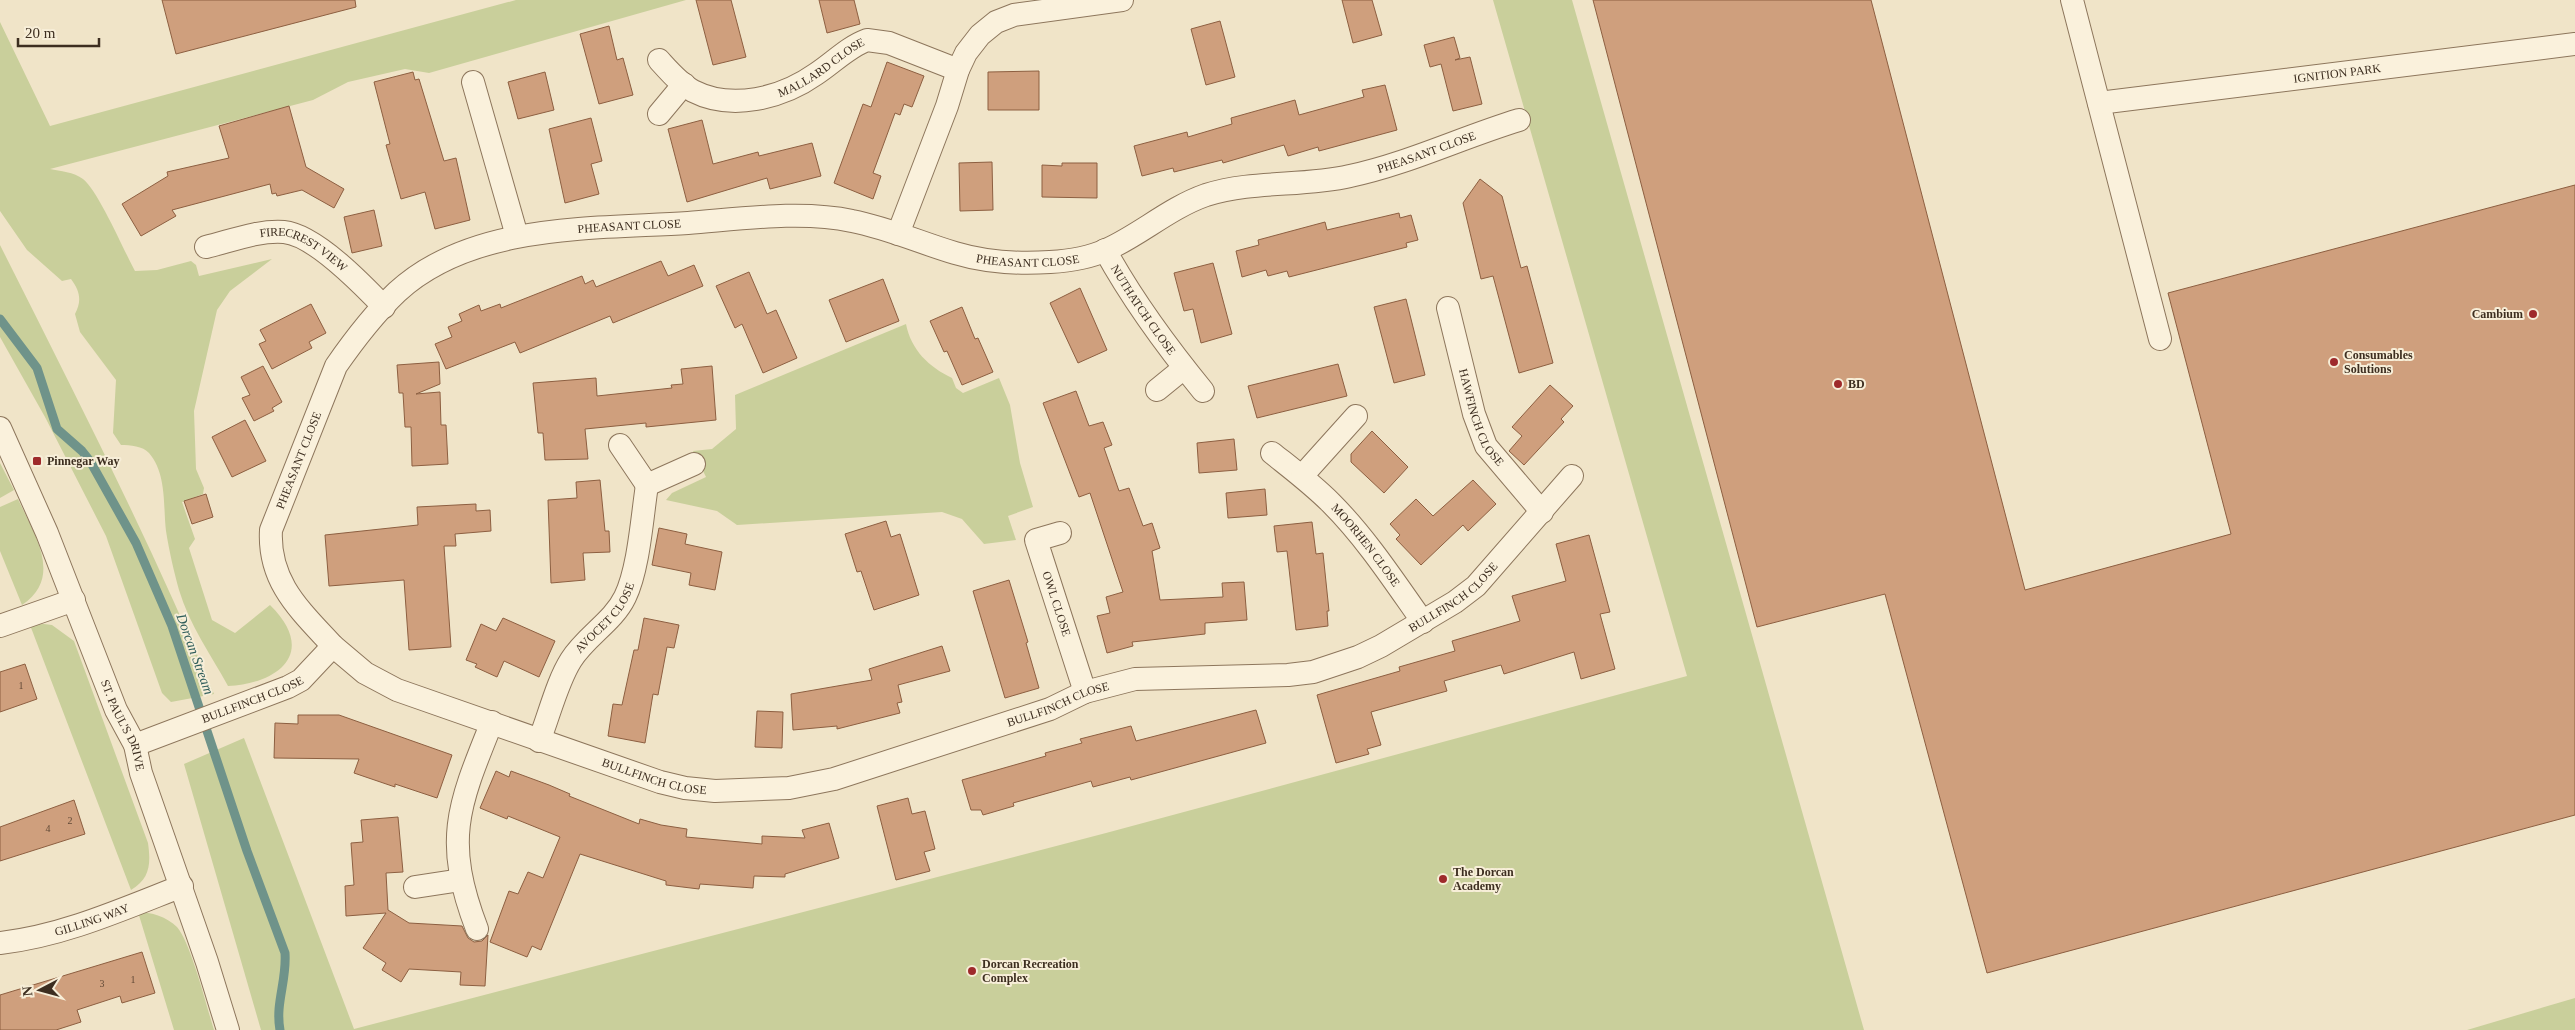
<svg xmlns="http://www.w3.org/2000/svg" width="2575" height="1030" viewBox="0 0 2575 1030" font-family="Georgia,serif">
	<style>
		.green { fill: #c9cf9b }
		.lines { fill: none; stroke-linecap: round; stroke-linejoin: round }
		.stream { stroke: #6f938a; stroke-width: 9 }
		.building { fill: #cf9f7d; stroke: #8d5f41 }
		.street-casing { stroke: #8d765c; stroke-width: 24 }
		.street { stroke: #faf1dc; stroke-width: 22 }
		.poi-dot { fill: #9e2a2b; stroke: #f7eed8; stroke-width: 2 }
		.labels { text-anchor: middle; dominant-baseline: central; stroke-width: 4; stroke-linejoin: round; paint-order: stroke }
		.number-label { font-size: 10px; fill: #624a37 }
		.street-label { font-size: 12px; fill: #3d2e20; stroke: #f7eed8 }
		.poi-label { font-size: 12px; font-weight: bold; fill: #3d2e20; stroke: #f7eed8; text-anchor: start }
		.water-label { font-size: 14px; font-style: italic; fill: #2f5d5a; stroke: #f7eed8 }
	</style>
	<rect width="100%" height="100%" fill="#f0e4c8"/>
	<path class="green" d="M516,0H686L429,73L405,69L348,82L313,100L50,169C60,171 74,172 83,179C99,192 124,251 135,271L157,270L191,261L196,265L199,276L272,259L230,291L217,310L194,411L196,469L204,488L203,494L182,502L195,539L189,548L212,620L235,633L270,605C317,651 281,683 228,686C211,655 189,624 179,590C174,572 169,550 166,531C163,506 167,474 149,453C143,446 130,445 121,445L113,433L116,380L80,332L75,314C82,301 80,291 71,279L62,281L27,250L0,211V22L50,126Z
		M1493,0H1572L1864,1030H261L184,764L244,738L354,1029L1106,833L1687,676Z
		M0,245C75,394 150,541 214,694L171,702L162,693L106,536L45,417L0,337Z
		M906,324C911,350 929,367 952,378L956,388L963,393L999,378L1010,405L1020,463L1033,507L1008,516L1016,540L984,544L962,519L942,512L737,525L717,511L666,500L672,493L706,477L693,451L712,449L736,429L735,395Z
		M0,463L14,490L0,498Z
		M18,499C34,534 64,577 22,605L0,551V507Z
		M44,624L52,625L74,641L148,843C151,864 150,879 131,890L30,625Z
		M138,912C151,912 167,917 177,927C191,943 207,1008 214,1030H174Z
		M2575,998V1030H2467Z"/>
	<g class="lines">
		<path class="stream" d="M0,319L37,368L57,429L82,451L90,461L136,543L172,626L247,851L285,953C287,981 275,1003 280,1030"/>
	</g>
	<path class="building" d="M162,0H355L356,7L176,54Z
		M696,0H731L746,57L713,65Z
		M819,0H854L860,24L827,33Z
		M1342,0H1372L1382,35L1353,43Z
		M1593,0H1871L2025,590L2231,534L2168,293L2575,185V815L1987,973L1885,594L1757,627Z
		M1220,21L1235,77L1206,85L1191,29Z
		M609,26L617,60L623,58L633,95L599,104L580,34Z
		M1454,37L1460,58L1455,60L1470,57L1482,104L1453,111L1441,64L1430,67L1424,45Z
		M887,62L924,76L912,107L904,104L900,115L895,113L873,173L881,176L873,199L834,183L863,104L871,107Z
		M1039,71V110H988V72Z
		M413,72L415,80L419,79L444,161L456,158L470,220L435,229L425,192L401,199L386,145L390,144L374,82Z
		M545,72L554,110L518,119L508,82Z
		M1385,85L1397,130L1319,151L1318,147L1288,156L1284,145L1223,163L1222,160L1174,172L1173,168L1142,176L1134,146L1187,132L1188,137L1232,124L1231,118L1295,100L1299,115L1364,97L1362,90Z
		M289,106L306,167L344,189L334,208L302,190L277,196L276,193L272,194L270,184L172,210L176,216L141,236L122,204L168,176L167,172L229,158L219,126Z
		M591,118L602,161L591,164L599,194L565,203L549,129Z
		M702,120L713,164L758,152L759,156L812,143L821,176L770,189L767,178L687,202L668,129Z
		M992,162L993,210L960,211L959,163Z
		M1062,163H1097V198L1042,197V165L1062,166Z
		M1480,179L1502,196L1521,268L1527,266L1553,363L1519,373L1493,276L1481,279L1463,203Z
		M374,210L382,246L352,253L344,217Z
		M1399,213L1400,218L1411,215L1418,240L1406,243L1407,247L1289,277L1287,271L1268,276L1266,270L1242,277L1236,251L1259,245L1258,240L1325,222L1327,230Z
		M661,261L668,276L694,265L703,286L613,323L610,316L520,353L515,342L446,369L435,344L452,337L448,327L462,321L459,314L479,305L481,311L500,304L501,308L582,276L585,284L593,280L596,287Z
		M1213,263L1232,334L1201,343L1193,309L1184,311L1174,273Z
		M749,272L767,314L776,310L797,358L763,373L742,324L735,328L716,286Z
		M883,279L899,321L846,342L829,300Z
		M1080,288L1107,350L1078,363L1050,303Z
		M1406,299L1425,375L1394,383L1374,307Z
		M311,304L326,333L309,342L312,348L272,369L259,344L266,341L260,330Z
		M962,307L975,339L978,338L993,372L962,385L947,351L944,352L930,321Z
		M439,362L440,384L416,394L440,392L441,425H446L448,464L412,466L411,427H405L403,393H399L397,365Z
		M1338,364L1347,396L1257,418L1248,386Z
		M263,366L282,402L272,408L274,411L254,421L242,398L250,395L241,377Z
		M712,366L716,420L646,427V423L585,429L588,459L545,460L543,433H538L533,383L596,378L597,396L672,388L671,385L683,384L681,369Z
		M1550,385L1573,406L1561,419L1564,422L1524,465L1509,451L1522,436L1512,427Z
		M1076,391L1089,426L1103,422L1112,445L1104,448L1119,491L1129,488L1143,526L1152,523L1160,548L1152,551L1160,600L1223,597L1222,583L1244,582L1247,620L1205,623V634L1132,642L1133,646L1107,653L1097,616L1110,613L1106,597L1123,592L1090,493L1079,497L1043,403Z
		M245,420L266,461L232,477L212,437Z
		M1372,431L1408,467L1384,493L1351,462V454Z
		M1234,439L1237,470L1199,473L1197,443Z
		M600,480L605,531H609L610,552L583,553L585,580L551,583L548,500L577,498L576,482Z
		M1473,480L1496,504L1468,531L1463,525L1421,565L1396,539L1400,535L1390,524L1416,499L1433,516Z
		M1265,489L1267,515L1228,518L1226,493Z
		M206,494L213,517L192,524L184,501Z
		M476,504V511L490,510L491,531L455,534L456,546H444L451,647L409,650L404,580L329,586L325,535L418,525L417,507Z
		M886,521L891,537L900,534L919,595L874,610L861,571L857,572L845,534Z
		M1312,522L1316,554L1323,553L1329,611H1327L1328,626L1296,630L1287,551L1277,552L1274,526Z
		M659,528L687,534L685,544L722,552L715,590L689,585L691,573L652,565Z
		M1589,535L1610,612L1600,614L1615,669L1581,679L1574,652L1504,674L1501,665L1444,681L1447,691L1371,712L1381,745L1367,749L1369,754L1336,763L1317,695L1400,671L1399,667L1455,651L1452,641L1520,621L1512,596L1566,581L1556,544Z
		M1009,580L1028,642L1026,643L1039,688L1005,698L973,591Z
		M503,618L555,641L539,677L504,661L497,677L475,667L477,664L466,660L481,624L496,631Z
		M644,618L679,625L674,648L667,647L658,695L653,694L645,743L608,736L613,704L622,705L634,650H638Z
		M942,646L950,671L898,685L902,702L897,703L900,713L837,729V726L793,730L791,694L872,680L869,669Z
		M25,664L37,699L0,712V672Z
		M1256,710L1266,743L1131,780L1130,777L1093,787L1091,781L1013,803L1014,806L983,815L981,810H971L962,780L1046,756L1045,753L1082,743L1080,739L1131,726L1136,741Z
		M757,711L783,712L782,748L755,747Z
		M298,715H339L452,755L437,798L395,784V787L354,773L359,759L274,758L275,723L298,724Z
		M496,771L509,777L511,771L549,785L570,794L569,796L639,824L640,819L661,825L687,829L686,837L762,844V836L805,838L802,830L829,823L839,858L785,874V877L754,876L753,888L700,884L699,889L666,885V881L580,854L541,950L532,946L527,957L490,942L509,891L518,894L528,872L543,878L560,837L508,816L507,819L480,808Z
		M908,798L912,814L925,811L935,849L924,852L930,871L896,880L877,806Z
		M74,800L85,834L0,861V827Z
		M398,817L403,872L386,873L388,910L409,923L462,926L468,938L474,942L482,941L488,935L485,986L460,985L461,972L409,969L401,982L382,970L386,963L363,948L386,913L346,916L345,886L354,885L351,843L363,842L361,820Z
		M142,952L155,993L122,1003L120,996L77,1010L81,1022L56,1030H0V995Z"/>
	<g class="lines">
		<g class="street-casing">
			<g id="street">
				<path d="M2072,0L2160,339"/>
				<path id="s1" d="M659,60C669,71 679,83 693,91C732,111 782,98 816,74C833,63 848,47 867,40L889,43L958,70"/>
				<path d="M473,82L517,236"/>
				<path id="s2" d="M2099,103L2575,44"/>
				<path d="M659,114L684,84"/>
				<path d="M898,234L947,106L958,70L966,53L980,35L996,22L1014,15L1122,0"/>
				<path id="s3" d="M206,247C231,241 258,230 284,232C315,235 363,285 384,307"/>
				<path id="s4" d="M1105,250C1133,301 1167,347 1203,391"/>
				<path id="s5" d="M1448,308L1474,414L1486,446L1542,512"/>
				<path d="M1157,390L1184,368"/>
				<path id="s6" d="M0,428L47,533L116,710L135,745L141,773L207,962L228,1030"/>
				<path d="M620,445L647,485L694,464"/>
				<path id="s7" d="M1272,453C1292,469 1312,484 1331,503C1366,538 1394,581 1423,622"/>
				<path d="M1302,476L1356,416"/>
				<path id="s8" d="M1060,533L1036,540L1085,692"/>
				<path d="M0,626L74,600"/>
				<path id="s9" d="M333,646C300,610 268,582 271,530L336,366C354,340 374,314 397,292C472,223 593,229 688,223C740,219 802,210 852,221C888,228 921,243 955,253C985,262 1020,264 1050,262C1068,261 1089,258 1106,250C1140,235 1169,208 1206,195C1253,180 1303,187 1350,176C1407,164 1463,137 1519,120"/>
				<path id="s10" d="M539,741C549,716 557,682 571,660C586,636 613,622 625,597C639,568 642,517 647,485"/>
				<path id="s11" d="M135,745L288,687L301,680L333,646L365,673L397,690L660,782L685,788L715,791L789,788L834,779L1050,709L1085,692L1135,679L1288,675L1313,672L1358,657L1381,646L1455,602L1476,586L1572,476"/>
				<path d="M415,887L461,880"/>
				<path d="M477,929C443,840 458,806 492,722"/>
				<path id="s12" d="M0,943C63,936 123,909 182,886"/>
			</g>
		</g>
		<use href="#street" class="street"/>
	</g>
	<g class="poi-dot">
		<circle cx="2533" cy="314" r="5"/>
		<circle cx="2334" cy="362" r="5"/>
		<circle cx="1838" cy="384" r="5"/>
		<rect x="32" y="456" width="10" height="10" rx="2.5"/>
		<circle cx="1443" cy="879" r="5"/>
		<circle cx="972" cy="971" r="5"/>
	</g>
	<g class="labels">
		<g class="number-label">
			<text x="21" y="685">1</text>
			<text x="70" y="820">2</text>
			<text x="48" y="828">4</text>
			<text x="133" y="979">1</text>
			<text x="102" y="983">3</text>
		</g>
		<g class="street-label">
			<text stroke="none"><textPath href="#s1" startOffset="184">MALLARD CLOSE</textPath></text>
			<text stroke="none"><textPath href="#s2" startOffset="240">IGNITION PARK</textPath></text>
			<text stroke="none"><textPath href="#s9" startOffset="1480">PHEASANT CLOSE</textPath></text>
			<text stroke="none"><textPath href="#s9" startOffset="655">PHEASANT CLOSE</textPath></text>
			<text stroke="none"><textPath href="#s3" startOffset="104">FIRECREST VIEW</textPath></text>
			<text stroke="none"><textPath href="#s9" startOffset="1060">PHEASANT CLOSE</textPath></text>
			<text stroke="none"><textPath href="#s4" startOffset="71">NUTHATCH CLOSE</textPath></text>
			<text stroke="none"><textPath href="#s5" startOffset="115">HAWFINCH CLOSE</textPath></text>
			<text stroke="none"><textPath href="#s9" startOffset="211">PHEASANT CLOSE</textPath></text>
			<text stroke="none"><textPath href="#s7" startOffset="132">MOORHEN CLOSE</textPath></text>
			<text stroke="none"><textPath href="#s11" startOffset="1414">BULLFINCH CLOSE</textPath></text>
			<text stroke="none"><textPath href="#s8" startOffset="92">OWL CLOSE</textPath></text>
			<text stroke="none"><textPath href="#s10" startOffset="142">AVOCET CLOSE</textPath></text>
			<text stroke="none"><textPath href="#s11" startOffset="126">BULLFINCH CLOSE</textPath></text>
			<text stroke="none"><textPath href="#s11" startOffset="994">BULLFINCH CLOSE</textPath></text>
			<text stroke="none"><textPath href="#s6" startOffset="322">ST. PAUL'S DRIVE</textPath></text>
			<text stroke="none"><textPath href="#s11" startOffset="575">BULLFINCH CLOSE</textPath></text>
			<text stroke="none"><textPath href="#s12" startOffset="95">GILLING WAY</textPath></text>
		</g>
		<g class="poi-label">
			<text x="2523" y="314" text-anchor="end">Cambium</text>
			<text x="2344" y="355">Consumables<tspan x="2344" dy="14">Solutions</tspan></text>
			<text x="1848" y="384">BD</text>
			<text x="47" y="461">Pinnegar Way</text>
			<text x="1453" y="872">The Dorcan<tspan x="1453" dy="14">Academy</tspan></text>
			<text x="982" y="964">Dorcan Recreation<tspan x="982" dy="14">Complex</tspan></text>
		</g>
		<g class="water-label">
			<text transform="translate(195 654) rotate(70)">Dorcan Stream</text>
		</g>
	</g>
	<g transform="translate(40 990) rotate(264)" stroke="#f7eed8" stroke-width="4" paint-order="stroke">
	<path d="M0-4L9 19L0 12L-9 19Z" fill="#3d2e20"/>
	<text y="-8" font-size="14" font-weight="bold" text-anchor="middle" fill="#3d2e20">N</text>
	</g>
	<path d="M18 38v8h81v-8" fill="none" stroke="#3d2e20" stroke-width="2.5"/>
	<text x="25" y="38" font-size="15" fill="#3d2e20" stroke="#f7eed8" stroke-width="4" paint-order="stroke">20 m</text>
</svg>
